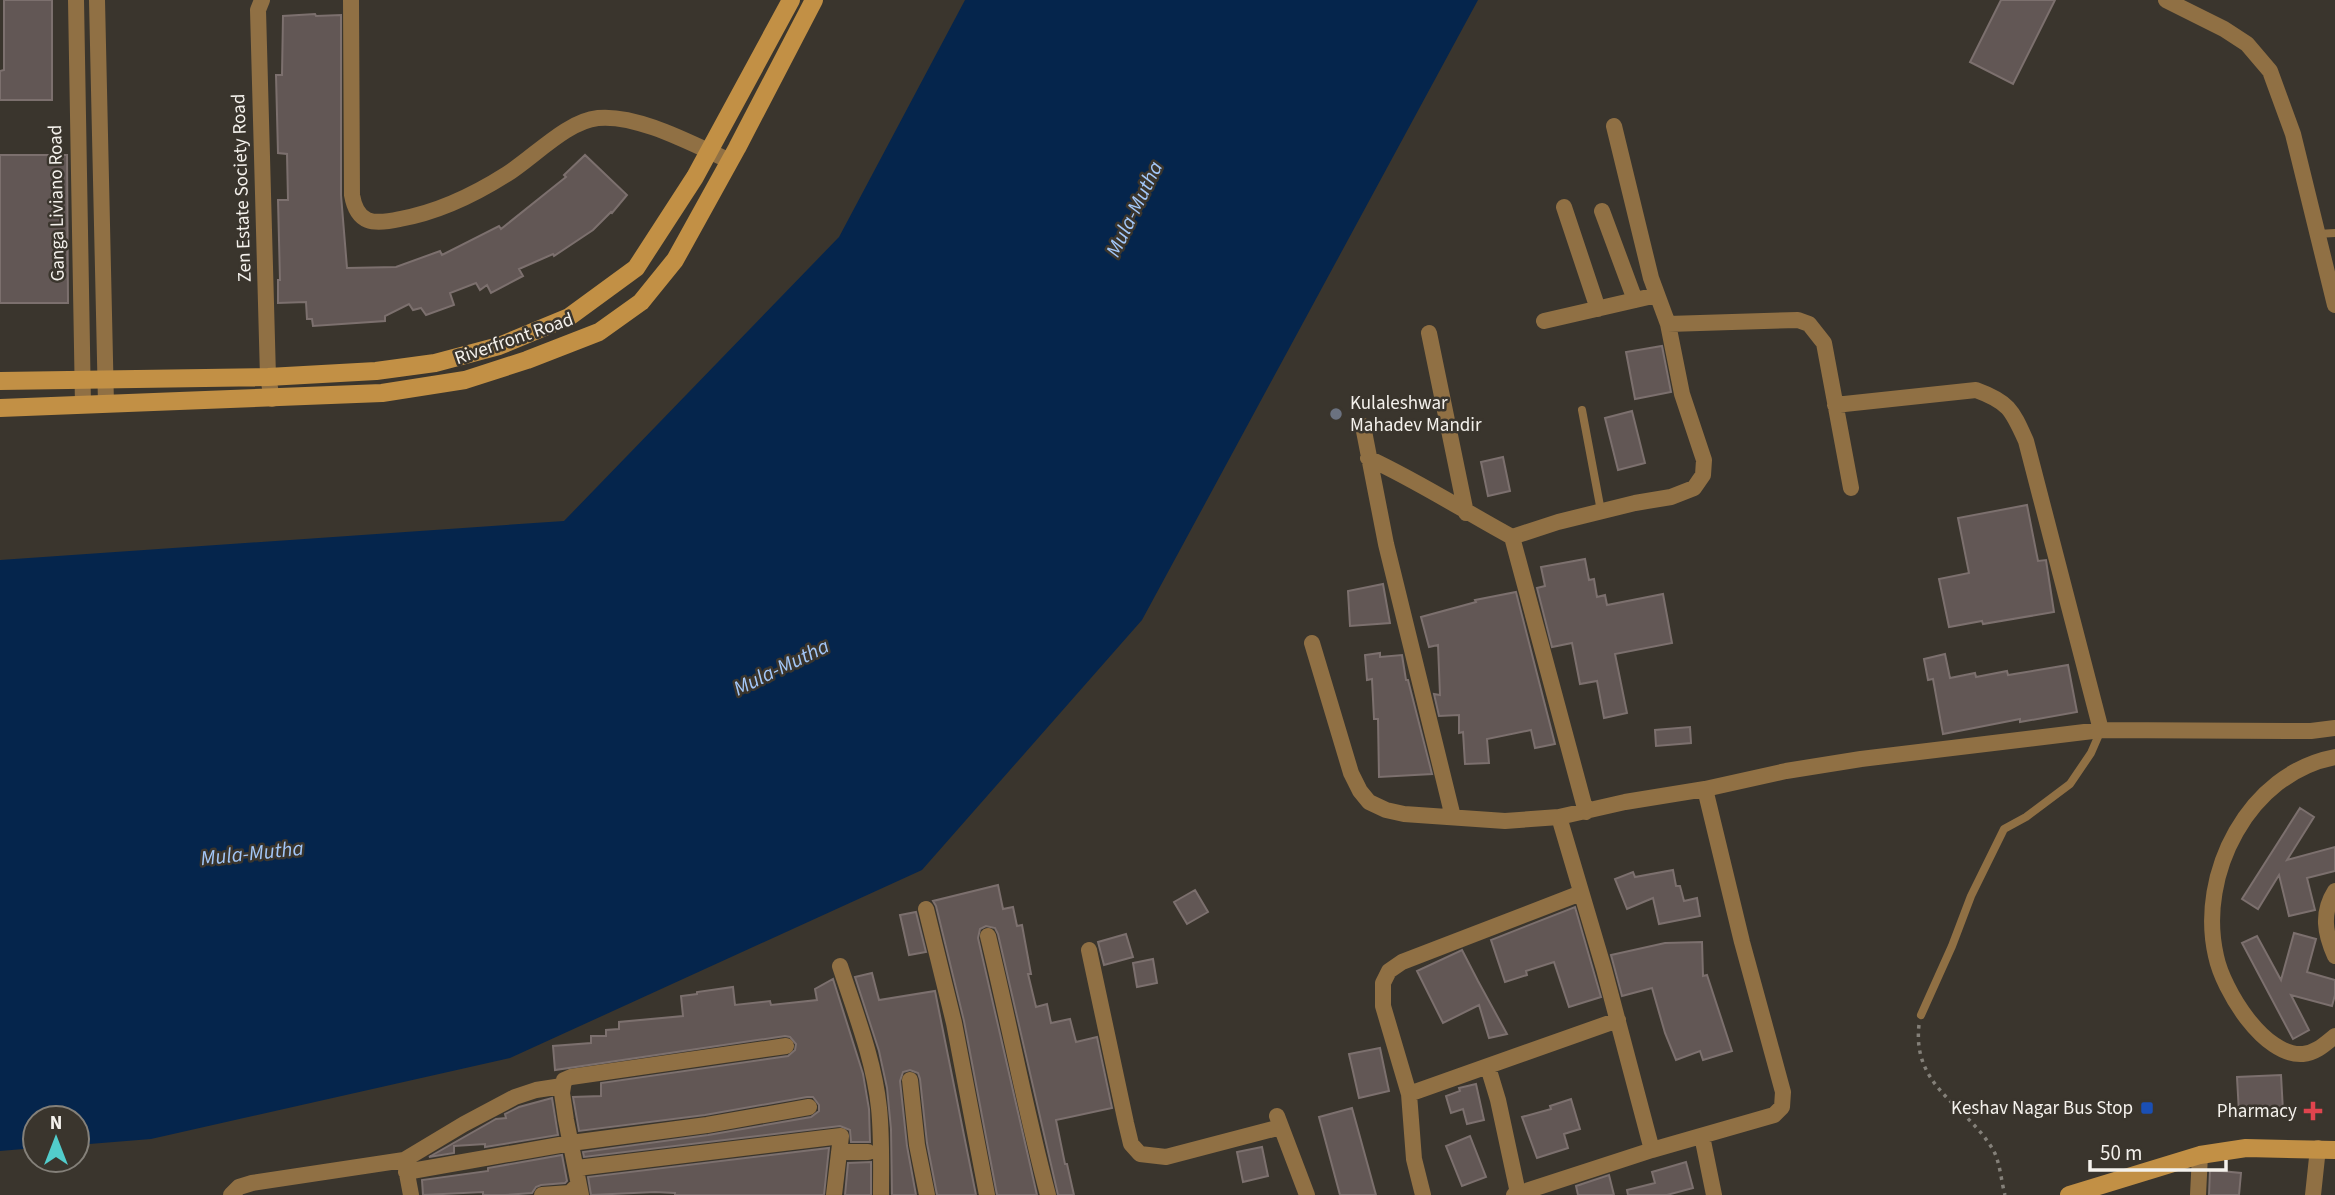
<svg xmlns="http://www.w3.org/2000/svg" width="2335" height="1195" viewBox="0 0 2335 1195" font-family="'Source Sans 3',sans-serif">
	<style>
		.water { fill: #05254c }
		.building { fill: #625755; stroke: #7c706e; stroke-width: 2 }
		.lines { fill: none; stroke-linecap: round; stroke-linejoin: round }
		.path { stroke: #848079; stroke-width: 3.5; stroke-dasharray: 3.5 5; stroke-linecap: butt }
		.lane { stroke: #907044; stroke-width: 8 }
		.street { stroke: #907044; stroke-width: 16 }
		.secondary { stroke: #c29045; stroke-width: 18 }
		.worship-dot { fill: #6b7280; stroke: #3a352d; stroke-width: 2.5 }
		.transit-dot { fill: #1a4fb4; stroke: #3a352d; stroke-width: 2.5 }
		.health-dot { fill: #e0444e; stroke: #3a352d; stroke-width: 2.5 }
		.labels { text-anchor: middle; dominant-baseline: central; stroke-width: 5; stroke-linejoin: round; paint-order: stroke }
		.street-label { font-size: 19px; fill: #f4f1ec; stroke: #3a352d }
		.poi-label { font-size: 19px; fill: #f4f1ec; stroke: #3a352d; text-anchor: end }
		.water-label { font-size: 21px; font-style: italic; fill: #a3c7f8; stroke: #3a352d }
	</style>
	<rect width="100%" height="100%" fill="#3a352d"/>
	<path class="water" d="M965,0H1478L1142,620L922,870L510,1058L151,1139L77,1145V1118H35V1148L0,1151V560L564,521L839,237Z"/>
	<path class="building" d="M4,0H52V100H0V71L4,70Z
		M2001,0H2055L2013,84L1970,62Z
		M315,14L316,16L341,15V195L347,268L396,267L440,251L442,255L499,226L501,229L566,177L564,175L585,155L627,195L612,213L611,212L593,230L554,256L553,254L519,269L523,276L491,293L487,285L480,290L476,283L450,293L454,305L426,315L421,308L413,310L409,304L385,316V321L313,326L312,319H307L306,302L278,303V280H280L278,200H288L287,154L278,153L276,75H282L283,16Z
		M0,155H67L68,303H0Z
		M1662,346L1671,392L1635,399L1626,352Z
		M1632,411L1645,463L1618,470L1605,418Z
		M1503,457L1510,491L1488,496L1481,462Z
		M2027,505L2038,561L2046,560L2054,612L1983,624L1982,621L1949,627L1939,579L1969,573L1958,518Z
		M1585,559L1589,580L1594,579L1597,597L1605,595L1607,605L1663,594L1672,643L1615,654L1627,713L1604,718L1597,681L1580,684L1572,643L1552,647L1537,588L1545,586L1541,567Z
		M1383,584L1390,623L1350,626L1348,591Z
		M1516,592L1555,744L1535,748L1531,730L1487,739L1489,763L1465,764L1463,732L1459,733V715L1439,716L1434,694L1440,695L1438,645L1429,647L1421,617L1476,602L1475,600Z
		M1380,653V657L1402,655L1406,680H1408L1432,774L1379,777L1378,719H1374L1372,679L1367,680L1365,655Z
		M1945,654L1950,678L1975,673L1976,677L2007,671L2008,675L2068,665L2077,712L2020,722V719L1943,734L1933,679L1928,680L1924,659Z
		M1690,727L1691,743L1656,746L1655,730Z
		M2300,808L2314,817L2287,860L2335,847V871L2307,878L2315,910L2289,916L2279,875L2258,909L2242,899Z
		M1673,870L1676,886H1680L1684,901L1697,898L1700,916L1659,924L1653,898L1627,909L1615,879L1633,872L1635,877Z
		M998,885L1003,909L1013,907L1017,926L1022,925L1031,974H1028L1036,1007L1047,1004L1051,1023L1070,1019L1076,1042L1097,1037L1112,1108L1056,1120L1065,1164H1067L1074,1195H1058L998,934L995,928L986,926L980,929L978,938L1037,1195H997L964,1021L936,906L933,901Z
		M1195,890L1208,912L1187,924L1174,902Z
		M1575,907L1601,997L1569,1007L1554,962L1526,971L1527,975L1505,982L1491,940Z
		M916,912L926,952L909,955L900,915Z
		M2294,933L2316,939L2307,972L2335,980V995L2332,1006L2291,995L2309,1030L2293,1039L2242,943L2257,936L2281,980Z
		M1126,934L1133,957L1104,965L1098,942Z
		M1702,942L1703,976L1707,975L1732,1051L1703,1060L1700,1051L1676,1060L1665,1033L1652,988L1622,996L1611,955L1665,943Z
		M1462,950L1478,981L1507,1034L1489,1038L1479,1005L1443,1023L1417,971Z
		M1153,959L1157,983L1137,987L1133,963Z
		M872,973L879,1000L935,991L976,1195H937L927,1143L920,1079L918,1073L910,1070L903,1072L900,1081L907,1146L916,1195H892L891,1129L887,1088L879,1051L855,977Z
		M833,979L863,1074L869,1109L870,1142H851L850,1130L840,1126L584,1157L583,1152L708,1135L811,1117L819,1111V1105L813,1097H807L705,1115L579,1131L573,1097L601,1096V1083L788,1056L795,1050L796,1044L790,1037L785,1036L555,1070L553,1046L591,1043V1036H606V1030L619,1029V1022L683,1016L681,996L697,994V992L733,987L735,1005L770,1001L771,1005L817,1000L815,989Z
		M1380,1048L1389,1091L1359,1098L1349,1054Z
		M2281,1075L2283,1111L2239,1113L2237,1077Z
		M1476,1084L1484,1120L1467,1124L1463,1109L1451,1113L1446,1096L1460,1091L1459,1088Z
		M552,1098L558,1135L485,1147V1144L454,1146V1153L429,1157L496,1119L506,1118L505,1114L519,1107Z
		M1571,1099L1580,1129L1564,1134L1568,1148L1537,1158L1522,1117L1551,1109L1550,1106Z
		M1352,1108L1376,1195H1340L1319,1117Z
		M1470,1136L1486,1177L1462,1186L1446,1146Z
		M1262,1147L1268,1176L1243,1182L1237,1152Z
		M829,1148L824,1195H675V1193L655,1192L591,1195L588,1177Z
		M562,1155L567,1181L565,1183L541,1185L536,1187L532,1193L505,1195H483V1192L423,1195L422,1180L488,1171V1168Z
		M871,1162V1195H845L848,1163Z
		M1686,1162L1693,1188L1667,1195H1628L1627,1190L1655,1183L1652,1172Z
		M2210,1170L2241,1173L2239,1195H2209Z
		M1609,1175L1614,1195H1578L1576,1186Z"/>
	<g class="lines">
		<path class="path" d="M1919,1025C1912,1087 1965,1104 1992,1148C2000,1160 2001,1181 2005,1195"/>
		<path class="lane" d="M2317,234L2335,233
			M1582,410L1601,511
			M1921,1015L1952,946L1971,896L2004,829L2026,817L2070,784L2091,753L2101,730"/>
		<path class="street" d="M76,0L83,405
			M97,0L106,404
			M262,0L258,10L268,377L272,399
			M351,0L352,195C357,224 373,225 400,219C439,212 474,195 507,174C534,157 567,121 598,118C638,114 694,145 730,161
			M2166,0L2224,29L2247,44L2270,71L2293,134L2335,305
			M1564,207L1598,309
			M1602,211L1635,300
			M1544,321L1657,295
			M1668,324L1798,320L1809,324L1824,343L1851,488
			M1429,333L1466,513
			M1835,405L1976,390C2009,402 2012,410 2026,441L2101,730
			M1363,426L1386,544L1453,817
			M1368,458C1418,481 1464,511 1512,537L1586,812
			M1512,537L1558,522L1635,503L1671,497L1694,488L1703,475L1704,460L1682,394L1668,324L1651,278L1614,126
			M1312,643L1351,773L1360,791L1369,802L1386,810L1404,814L1505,821L1559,817L1625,802L1705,789L1786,771L1861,759L2101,730L2311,731L2335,728
			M2335,757C2249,773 2197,874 2216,956C2223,990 2264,1057 2303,1054C2316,1053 2325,1044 2335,1036
			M1559,817L1604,969L1652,1150
			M2335,891C2321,913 2325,934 2335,956
			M926,909L954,1023L987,1195
			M988,936C1009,1022 1025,1109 1048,1195
			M1089,950L1126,1123L1131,1144L1140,1154L1166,1157L1281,1127
			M840,966C855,1012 874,1060 879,1108C882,1137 881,1166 881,1195
			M1488,1067L1498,1100L1518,1193
			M910,1080L917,1145L927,1195
			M1409,1094L1618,1020
			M1277,1116L1307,1195
			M1702,1136L1714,1195
			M839,1152H868
			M405,1163L411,1195
			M577,1168L841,1136L834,1195
			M406,1172L571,1143L707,1125L809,1107
			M231,1195L239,1187L252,1183L404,1160L464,1124L515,1097L536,1090L562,1086
			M542,1195L570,1193L578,1185
			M581,1195L566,1120L562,1093L564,1080L571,1077L786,1046
			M1423,1195L1414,1159L1409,1094L1383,1006V983L1389,971L1402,962L1581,893
			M1514,1195L1652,1150L1774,1115L1782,1107L1783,1092L1742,942L1705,789
			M2198,1195L2200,1155
			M2313,1195L2318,1148"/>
		<path class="secondary" d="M0,381L268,377L376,371L435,363L499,346L569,317L636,268L695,177L791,0
			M0,408L382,393L465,380L527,360L599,332L641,302L675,260L737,148L814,0
			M2069,1195L2200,1155L2246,1148L2335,1150"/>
	</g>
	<circle class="worship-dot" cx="1336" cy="414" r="7"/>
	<rect class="transit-dot" x="2140" y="1101" width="14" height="14" rx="3.5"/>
	<path class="health-dot" d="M2309.5 1100.5h7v7h7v7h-7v7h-7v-7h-7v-7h7z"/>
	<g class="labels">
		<g class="street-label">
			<text transform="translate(242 188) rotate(-92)">Zen Estate Society Road</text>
			<text transform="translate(57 203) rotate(-91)">Ganga Liviano Road</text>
			<text transform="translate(514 339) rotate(-19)">Riverfront Road</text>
		</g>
		<g class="poi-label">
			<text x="1350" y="403" text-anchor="start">Kulaleshwar<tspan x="1350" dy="22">Mahadev Mandir</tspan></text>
			<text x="2133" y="1108">Keshav Nagar Bus Stop</text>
			<text x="2297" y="1111">Pharmacy</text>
		</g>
		<g class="water-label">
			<text transform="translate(1134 209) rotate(-64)">Mula-Mutha</text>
			<text transform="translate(781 667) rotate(-26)">Mula-Mutha</text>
			<text transform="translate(252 853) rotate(-6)">Mula-Mutha</text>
		</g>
	</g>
	<g transform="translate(56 1139)"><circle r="33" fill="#3a352d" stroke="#848079" stroke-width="2"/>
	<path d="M0-5L12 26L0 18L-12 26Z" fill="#52cdcc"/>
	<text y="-10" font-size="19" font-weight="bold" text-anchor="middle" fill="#f4f1ec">N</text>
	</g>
	<path d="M2090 1160v10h136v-10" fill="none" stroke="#f4f1ec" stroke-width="3.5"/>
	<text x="2100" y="1160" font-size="21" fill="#f4f1ec" stroke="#3a352d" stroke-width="5" paint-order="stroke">50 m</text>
</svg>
